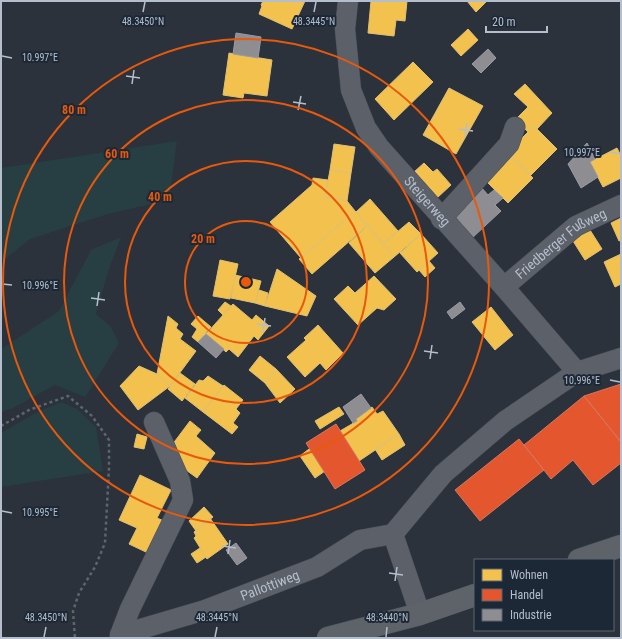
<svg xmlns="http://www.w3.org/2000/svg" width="622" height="639" viewBox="0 0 622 639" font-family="'Roboto Condensed',sans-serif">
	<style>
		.green { fill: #273e42 }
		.homes { fill: #f2c14e; stroke: #e0c074 }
		.shops { fill: #e4572e; stroke: #d6765d }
		.industry { fill: #8d8d92; stroke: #999ca3 }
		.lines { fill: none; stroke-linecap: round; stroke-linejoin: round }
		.minor-casing { stroke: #494e55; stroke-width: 21 }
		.major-casing { stroke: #494e58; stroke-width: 23 }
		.path { stroke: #5e656c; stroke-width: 2.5; stroke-dasharray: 3 3; stroke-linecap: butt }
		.minor { stroke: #5c6068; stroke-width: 20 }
		.major { stroke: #5e636a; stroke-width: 22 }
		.ticks { fill: none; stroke: #b5becc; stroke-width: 1.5 }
		.ring { fill: none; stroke: #e8590c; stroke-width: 2 }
		.labels { text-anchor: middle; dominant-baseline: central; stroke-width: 4; stroke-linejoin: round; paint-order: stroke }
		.street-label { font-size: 14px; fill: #b5becc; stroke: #1d2837 }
		.ticks-label { font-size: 10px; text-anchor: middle; fill: #b5becc; stroke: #1d2837; stroke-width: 4; stroke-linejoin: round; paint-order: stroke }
		.centre { fill: #e8590c; stroke: #1d2837; stroke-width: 2 }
		.ring-label { font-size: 12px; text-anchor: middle; font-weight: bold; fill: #e8590c; stroke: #1d2837; stroke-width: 4; stroke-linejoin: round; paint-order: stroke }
	</style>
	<rect width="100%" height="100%" fill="#2b323b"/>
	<path class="green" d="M177,141L169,200L108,214L30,239L1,262V168Z
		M121,237L108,272L96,314L111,327L119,343L85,397L55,385L13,408L1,412V349L59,311L91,250Z
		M62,402L77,409L96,427L103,471L1,487V433L39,411Z"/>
	<path class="homes" d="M263,1H305L292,29L259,14L262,6L261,5Z
		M371,1H407L405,21L396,20L394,36L368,33Z
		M467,1H487L476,12Z
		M468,29L478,40L461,56L451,45Z
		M229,53L272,60L267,96L244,93L243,98L223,95Z
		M413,62L433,82L394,120L375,99Z
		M525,84L552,113L537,129L534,126L528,132L520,124L517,118L528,107L514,94Z
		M449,88L483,106L456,154L423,135Z
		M534,126L557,149L531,175L508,152Z
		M334,144L355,147L351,173L330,170Z
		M617,148L621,156V178L603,187L590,162Z
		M509,154L533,178L508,203L484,179Z
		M424,163L433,172L437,169L451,185L437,198L414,172Z
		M330,170L351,173L347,201L325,197Z
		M313,178L328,180L325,197L347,201L355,211L301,258L270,222L312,185Z
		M370,199L398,231L383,244L356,212Z
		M355,211L368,225L312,274L299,259Z
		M621,218V240L619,241L611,223Z
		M409,222L421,234L394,257L383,244Z
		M368,225L394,257L375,273L349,243Z
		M590,230L602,249L585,260L573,241Z
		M421,234L438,253L417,272L400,253Z
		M621,254V284L615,287L604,262Z
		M220,260L238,264L230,299L213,296Z
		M429,261L435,268L425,277L419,270Z
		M277,269L316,296L307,316L265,306Z
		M235,275L261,281L255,303L231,298Z
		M374,276L396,299L384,310L377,308L358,325L334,299L348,286L355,293Z
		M259,290L268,293L265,306L255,303Z
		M225,302L231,306L223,315L218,310Z
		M233,304L252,320L256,315L269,326L258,340L254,336L238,357L229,349L226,352L206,334Z
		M491,307L513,335L495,350L472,322Z
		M168,316L178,324L176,328L183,334L180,339L196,351L170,386L157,374Z
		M198,316L211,327L198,342L192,337L197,329L191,324Z
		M318,325L343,353L326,370L320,363L305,377L287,357L306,340L304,338Z
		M260,356L276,369L265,383L249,370Z
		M139,366L157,374L170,386L138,410L120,386Z
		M276,369L295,389L280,403L265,383Z
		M180,373L195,384L182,401L168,389Z
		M208,376L223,386L203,412L185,398L199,380L203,381Z
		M224,385L243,400L236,409L240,413L233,423L238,427L232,434L203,412Z
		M339,407L344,414L320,429L315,421Z
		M372,407L377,414L383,411L399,434L359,461L340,431L357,421L356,419Z
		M190,421L201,430L196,436L215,453L197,478L175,462L169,449Z
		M137,434L147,437L144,449L134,447Z
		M399,434L405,445L382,460L375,449Z
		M309,449L325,471L315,478L300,456Z
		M140,475L171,490L157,518L164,521L148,553L129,544L137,528L119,520Z
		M204,507L213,517L196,531L189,521Z
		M210,518L228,544L207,559L194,538L196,536L194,532Z
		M200,548L206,557L197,563L191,554Z"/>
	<path class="shops" d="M621,384V442L584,396Z
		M584,396L621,442V463L593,485L573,460L551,479L524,445Z
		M336,424L365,470L335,489L306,443Z
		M519,439L544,470L480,521L455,490Z"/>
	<path class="industry" d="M236,33L261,37L258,58L233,54Z
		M488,49L496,58L481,73L472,64Z
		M587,143L595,159L590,162L598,177L581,188L568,164Z
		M481,187L488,195L494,190L503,198L495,205L501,211L471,239L450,217Z
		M460,302L465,309L452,319L447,312Z
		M206,334L224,349L216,358L198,342Z
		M361,394L371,408L356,419L357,421L353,423L343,407Z
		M236,543L247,558L237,565L226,550Z"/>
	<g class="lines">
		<g class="minor-casing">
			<g id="minor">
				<path id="s1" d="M348,1L345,29L351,90L366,128L379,147L504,287L577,372"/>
				<path d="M441,219L509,144L515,127"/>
				<path id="s2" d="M504,287L576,226L621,205"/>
				<path d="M393,534L420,614"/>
				<path id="s3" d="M120,635L205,610L317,567L360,540L393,534L443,474L505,421L577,372L621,358"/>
				<path d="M120,635L130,609L183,500L180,481L154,422"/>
			</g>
		</g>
		<g class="major-casing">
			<path id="major" d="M579,560L621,546
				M328,638L420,614L475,595"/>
		</g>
		<path class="path" d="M1,426L29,410L68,396L92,416L109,440V468L105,543L95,567L79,593L73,611L75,638"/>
		<use href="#minor" class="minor"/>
		<use href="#major" class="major"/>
	</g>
	<path class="ticks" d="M143,12L145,2M314,12L316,2M2,56L12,58M126,76L140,78M132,84L134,70M293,102L306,104M298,110L301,96M459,129L473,131M465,137L467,123M610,152L620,154M2,284L12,285M91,298L105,300M97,306L99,292M257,324L271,326M263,332L265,318M424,351L438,353M430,359L432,345M610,380L620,382M2,511L12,513M222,546L236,548M228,554L230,540M389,573L403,575M395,581L397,567M44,637L46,627M215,637L217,627M386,637L387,627"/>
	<g class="ring">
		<circle cx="246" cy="282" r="61"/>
		<circle cx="246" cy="282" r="121"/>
		<circle cx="246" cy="282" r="182"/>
		<circle cx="246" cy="282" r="243"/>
	</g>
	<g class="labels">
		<g class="street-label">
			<text stroke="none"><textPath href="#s1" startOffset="226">Steigerweg</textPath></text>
			<text stroke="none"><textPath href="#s2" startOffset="72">Friedberger Fußweg</textPath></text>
			<text stroke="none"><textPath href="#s3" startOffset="158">Pallottiweg</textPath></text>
		</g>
	</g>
	<g class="ticks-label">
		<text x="143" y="25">48.3450°N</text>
		<text x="314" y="25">48.3445°N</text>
		<text x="40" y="61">10.997°E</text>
		<text x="582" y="156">10.997°E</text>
		<text x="40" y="289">10.996°E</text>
		<text x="582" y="384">10.996°E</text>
		<text x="40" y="516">10.995°E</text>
		<text x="46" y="621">48.3450°N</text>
		<text x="217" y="621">48.3445°N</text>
		<text x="387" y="621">48.3440°N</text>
	</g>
	<circle cx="246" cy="282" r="6" class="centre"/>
	<g class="ring-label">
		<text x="74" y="114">80 m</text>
		<text x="117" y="158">60 m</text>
		<text x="160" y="201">40 m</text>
		<text x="203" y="243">20 m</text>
	</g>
	<rect width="622" height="639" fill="none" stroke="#b5becc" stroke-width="4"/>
	<rect x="474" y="559" width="140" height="72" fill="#1d2837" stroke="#5a6473"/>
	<rect x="482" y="569" width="20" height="12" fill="#f2c14e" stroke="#5a6473"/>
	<text x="510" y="579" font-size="12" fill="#b5becc">Wohnen</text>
	<rect x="482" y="589" width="20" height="12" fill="#e4572e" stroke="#5a6473"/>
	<text x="510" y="599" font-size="12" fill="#b5becc">Handel</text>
	<rect x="482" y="609" width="20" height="12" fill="#8d8d92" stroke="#5a6473"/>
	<text x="510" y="619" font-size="12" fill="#b5becc">Industrie</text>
	<path d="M486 26v6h61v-6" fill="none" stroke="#b5becc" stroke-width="2"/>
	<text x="492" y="26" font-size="12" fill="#b5becc" stroke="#1d2837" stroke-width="3" paint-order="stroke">20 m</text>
</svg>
